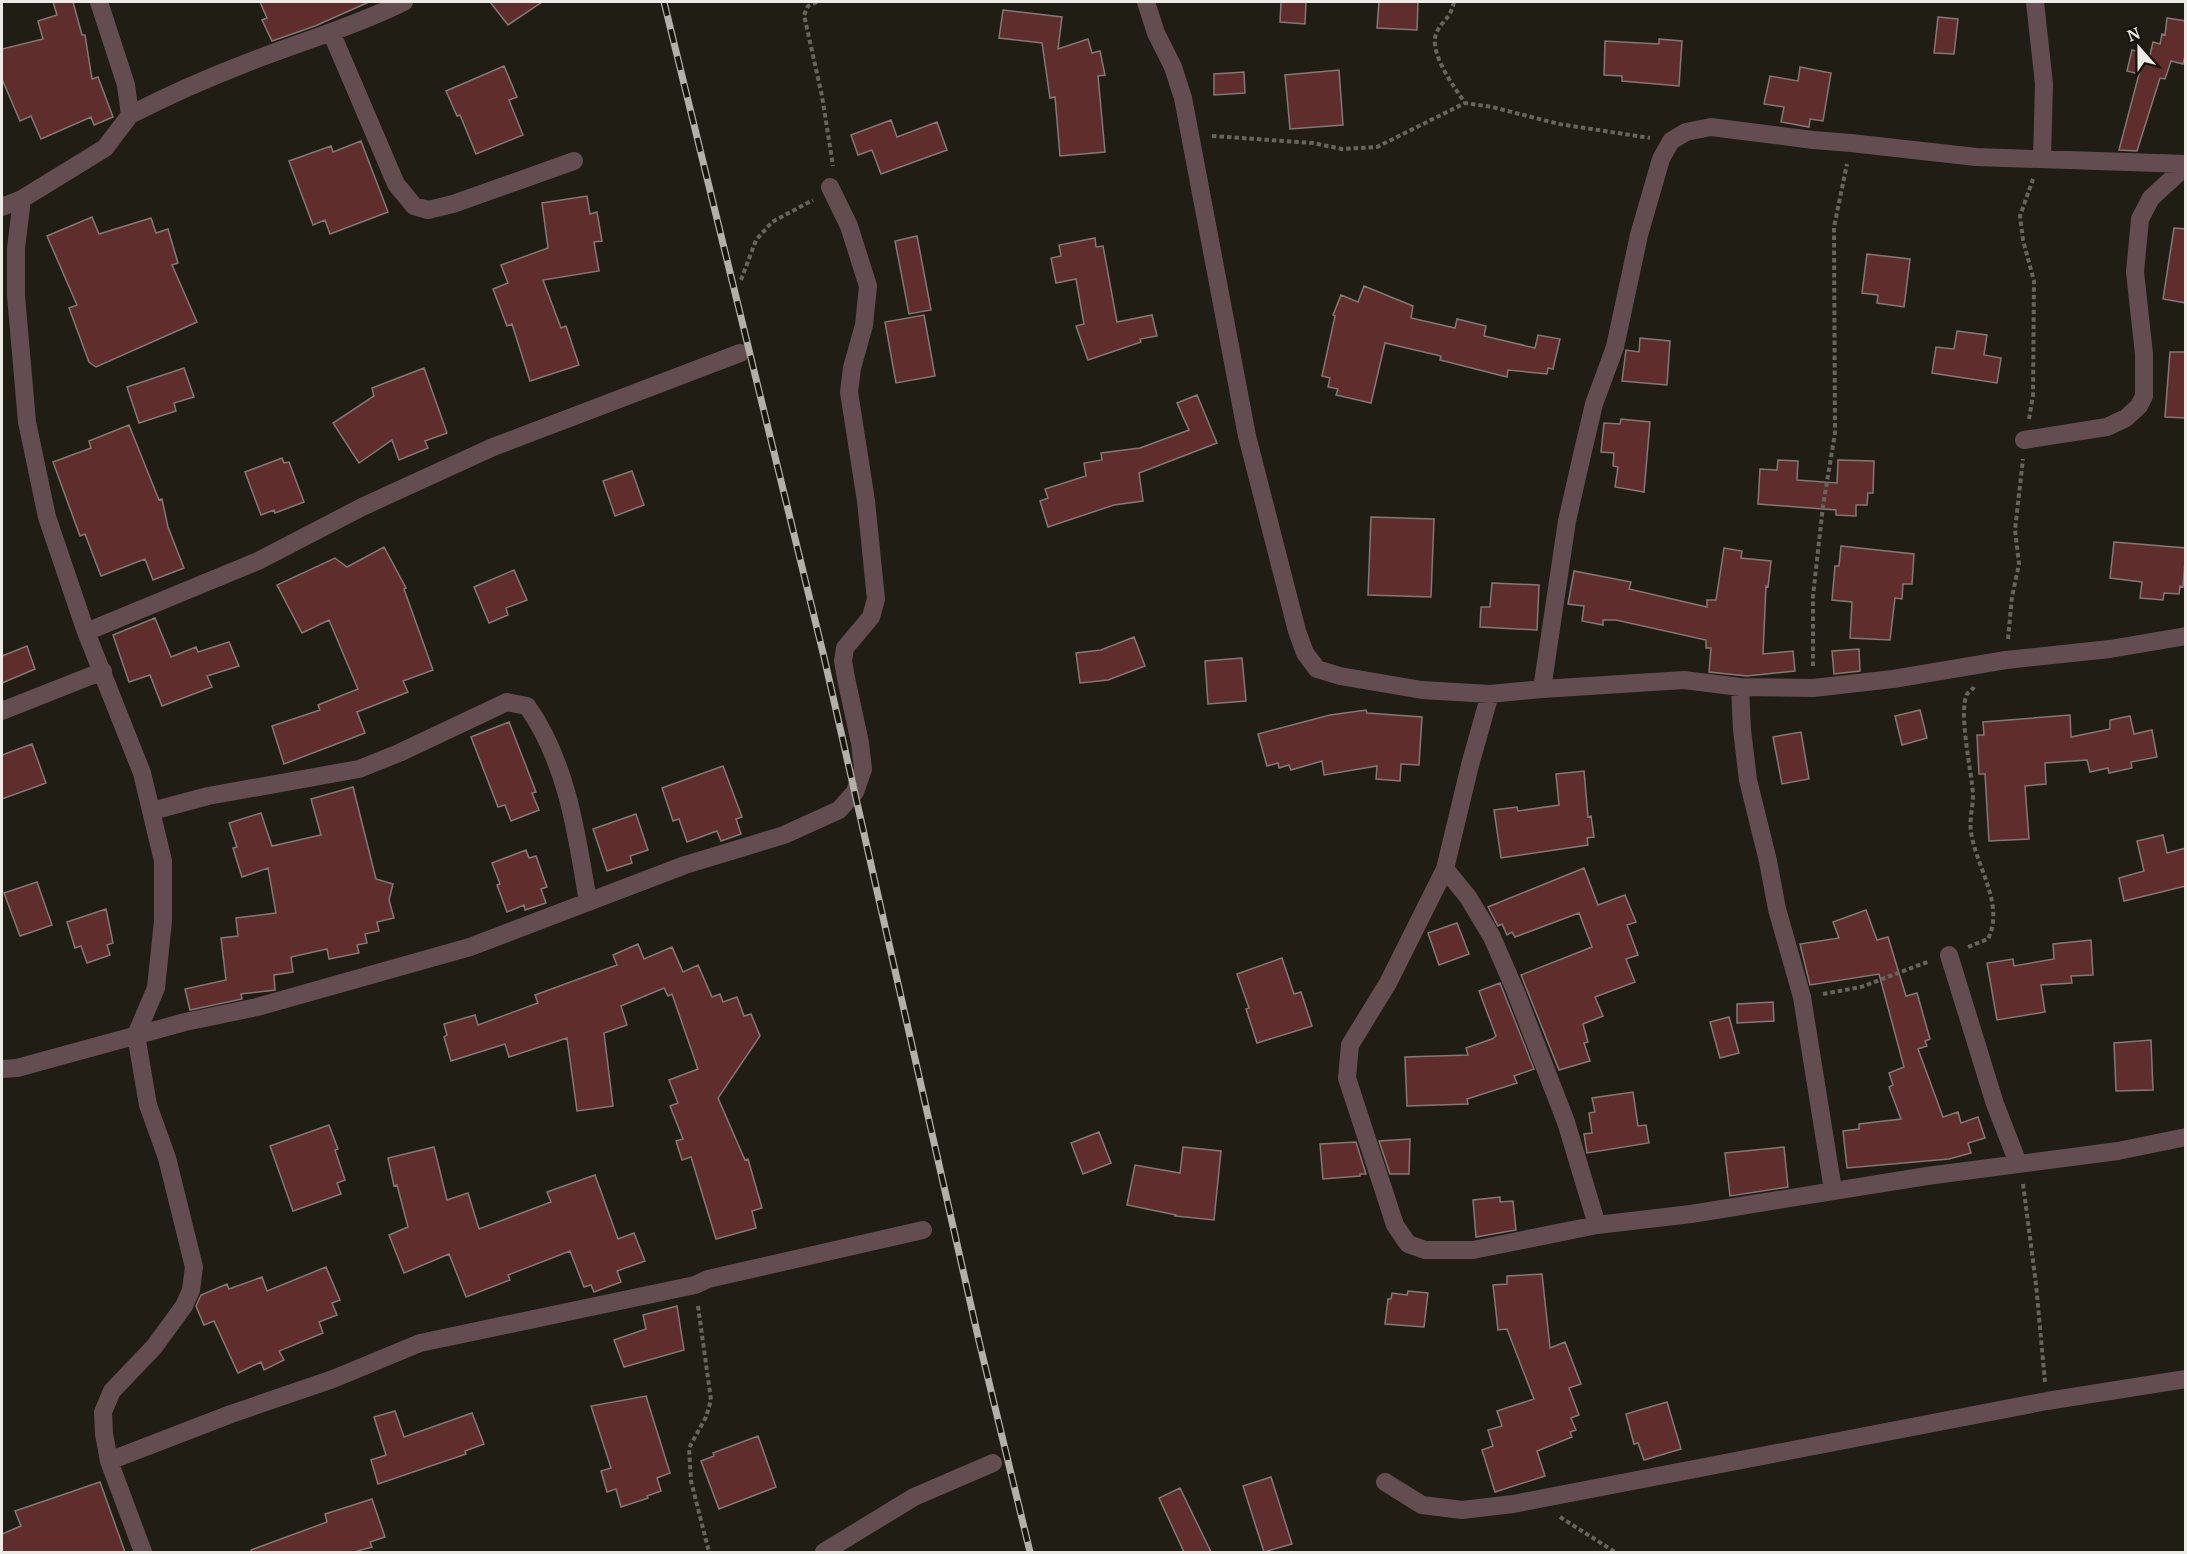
<svg xmlns="http://www.w3.org/2000/svg" width="2187" height="1554" viewBox="0 0 2187 1554" font-family="'PT Serif',serif">
	<style>
		.building { fill: #5f2e2c; stroke: #847776; stroke-width: 1.5 }
		.lines { fill: none; stroke-linecap: round; stroke-linejoin: round }
		.path { stroke: #67645d; stroke-width: 4; stroke-dasharray: 4.5 3; stroke-linecap: butt }
		.minor { stroke: #644d50; stroke-width: 18 }
		.rail-casing { stroke: #b2b0a9; stroke-width: 7 }
		.rail { stroke: #17140c; stroke-width: 4.5; stroke-dasharray: 14; stroke-linecap: butt }
	</style>
	<rect width="100%" height="100%" fill="#201d15"/>
	<path class="building" d="M53,2H73L82,35H85L92,79L98,77L113,117L94,125L91,117L41,139L31,116L20,121L2,79V49L43,39L38,21L57,15Z
		M260,2H369L315,26L272,41L262,20L267,18Z
		M490,2H542L508,25Z
		M1281,2H1306L1305,24L1280,22Z
		M1379,2H1418L1417,30L1377,28Z
		M1003,10L1062,17L1058,49L1088,39L1092,53L1100,51L1105,75L1098,76L1105,152L1060,156L1055,97L1050,98L1042,43L999,38Z
		M1938,17L1958,19L1954,54L1934,53Z
		M2167,18L2186,21V52L2183,64L2171,61L2165,79L2160,78L2137,151L2119,150L2139,74L2127,71L2132,50L2150,55L2153,42L2160,44L2162,34L2165,35Z
		M1659,39L1682,41L1679,86L1622,81V76L1604,75L1605,41L1659,44Z
		M504,66L517,97L509,100L523,135L476,154L460,115L457,116L446,91Z
		M1800,67L1831,73L1823,121L1810,119L1809,127L1781,122L1784,107L1764,104L1770,76L1798,81Z
		M1339,70L1343,125L1290,129L1285,75Z
		M1244,72L1245,93L1214,95V74Z
		M891,120L897,137L937,122L947,150L881,174L872,150L858,155L851,135Z
		M361,141L388,212L330,234L325,220L313,225L289,161L331,146L333,152Z
		M587,196L590,214L597,212L602,241L594,242L599,271L543,280L561,328L566,326L579,365L530,381L512,324L507,326L493,289L508,283L501,265L548,248L542,203Z
		M92,217L99,234L151,218L156,233L168,229L178,263L172,265L197,322L96,367L89,362L69,308L77,305L47,236Z
		M2174,228L2186,229V303L2163,299Z
		M917,236L931,310L909,314L895,241Z
		M1095,238L1096,247L1103,246L1117,322L1152,315L1157,336L1140,339L1141,342L1088,360L1076,326L1084,324L1076,279L1056,283L1051,258L1061,256L1059,245Z
		M1867,254L1910,259L1904,307L1877,303L1878,295L1862,293Z
		M1364,286L1413,306L1411,318L1455,328L1457,319L1486,326L1484,336L1535,348L1538,335L1560,339L1553,369L1548,368L1547,374L1508,370L1507,377L1440,360L1441,356L1385,343L1371,403L1336,395L1338,389L1328,387L1330,378L1322,376L1335,316L1333,315L1341,295L1358,302Z
		M924,315L935,376L896,383L885,322Z
		M1957,331L1987,335L1984,355L2001,358L1997,383L1932,373L1936,347L1954,349Z
		M1640,338L1670,341L1667,385L1622,381L1626,350L1639,352Z
		M2170,352H2186V418L2165,417Z
		M184,368L194,397L174,403L176,411L139,423L127,387Z
		M424,368L447,433L425,441L428,448L399,460L392,440L359,463L333,423L374,396L372,388Z
		M1197,395L1217,443L1139,473L1143,501L1114,505L1048,527L1040,501L1048,498L1045,489L1086,476L1084,463L1102,460L1101,453L1140,448L1189,430L1177,403Z
		M1621,419L1650,422L1644,492L1615,487L1618,467L1613,466L1614,453L1601,452L1604,423L1620,424Z
		M129,425L159,500L162,499L168,527L184,568L153,580L145,559L101,576L85,534L80,536L53,462L91,448L89,441Z
		M282,458L284,463L289,462L304,502L275,513L274,510L261,515L245,472Z
		M1778,460L1798,461L1797,480L1837,483L1838,460L1874,461L1873,493H1868L1867,505H1856V516L1836,515V510L1758,504L1760,469L1777,470Z
		M632,471L644,505L615,516L603,481Z
		M1371,517L1434,519L1431,597L1368,595Z
		M2114,542L2186,548L2183,587L2180,586L2179,594L2164,593L2163,600L2140,598L2142,582L2110,578Z
		M1841,546L1914,554L1912,584H1903L1902,599L1895,598L1890,640L1850,638L1852,602L1832,600L1835,566H1839Z
		M384,547L406,588L404,589L433,670L403,681L408,692L357,712L365,733L284,764L272,726L320,710L318,705L358,689L329,620L302,633L277,585L335,558L347,567Z
		M1724,548L1742,551L1741,558L1771,561L1768,587L1766,586L1763,654L1793,651L1795,671L1747,676L1709,672L1711,648H1706V640L1616,620H1603V625L1582,621L1584,606L1568,604L1574,571L1631,582L1629,589L1707,607V600H1716Z
		M514,570L527,600L506,608L508,615L489,623L474,587Z
		M1492,583L1539,585L1537,630L1480,627L1481,607H1490Z
		M155,618L171,657L196,647L198,652L229,642L239,666L207,676L212,687L162,706L150,675L129,682L113,635Z
		M1134,637L1145,666L1108,680L1080,683L1076,653L1101,650Z
		M27,646L35,669L2,683V656Z
		M1859,649L1860,671L1834,674L1832,651Z
		M1242,658L1246,701L1208,704L1205,661Z
		M1366,710L1367,713L1422,717L1419,765L1401,764L1400,781L1376,779L1377,766L1324,775L1322,761L1291,770L1289,765L1279,768L1278,763L1267,766L1258,734L1330,715Z
		M1920,710L1927,738L1902,745L1895,716Z
		M2070,715L2071,737L2110,729V720L2130,716L2134,734L2152,730L2157,757L2131,762L2132,768L2109,773L2108,768L2090,772L2087,760L2045,763L2046,784L2025,786L2029,839L1989,841L1985,774H1979L1977,735H1984L1983,722Z
		M509,722L536,792L532,793L539,810L511,821L505,805L498,807L471,737Z
		M1801,732L1809,779L1782,784L1773,737Z
		M32,744L46,783L2,799V755Z
		M723,766L742,817L736,819L741,834L721,841L717,831L687,842L679,819L673,821L662,788Z
		M1584,771L1588,817L1591,816L1594,837L1587,838L1588,845L1501,858L1494,810L1517,807L1518,811L1559,805L1556,774Z
		M353,787L376,879L393,884L389,900L394,918L377,922L379,931L365,934L367,943L357,945L359,953L329,959L327,949L291,957L293,972L274,975L275,990L241,994L242,999L190,1010L185,989L226,980L221,938L238,936L236,918L276,913L268,868L242,877L233,848L237,847L229,823L261,813L272,846L321,835L311,799Z
		M636,814L648,850L630,856L632,863L607,871L593,829Z
		M2163,835L2167,853L2186,848V886L2124,901L2119,878L2144,871L2137,841Z
		M526,850L529,858L536,856L547,887L541,889L546,903L525,910L524,905L507,912L497,885L500,884L492,863Z
		M1584,868L1598,905L1625,895L1636,922L1627,925L1638,955L1626,959L1635,982L1595,997L1603,1016L1583,1024L1588,1042L1584,1043L1590,1061L1559,1070L1521,975L1592,947L1579,913L1515,937L1512,932L1507,935L1502,924L1498,926L1488,907Z
		M37,882L52,925L20,936L4,893Z
		M106,909L113,943L107,945L110,955L87,963L81,946L75,948L67,922Z
		M1866,910L1877,940L1888,937L1906,996L1917,993L1930,1039L1925,1041L1927,1046L1918,1049L1943,1117L1958,1112L1961,1123L1978,1117L1985,1138L1968,1143L1971,1153L1949,1159L1847,1168L1843,1131L1859,1129V1124L1901,1119L1889,1087L1893,1085L1889,1073L1904,1067L1879,974L1810,985L1800,944L1839,938L1833,922Z
		M1457,923L1469,954L1439,965L1428,933Z
		M2091,940L2093,975L2071,976L2072,983L2041,985L2045,1012L1997,1020L1987,963L2013,959L2014,966L2054,959L2053,944Z
		M638,944L644,959L672,947L683,972L698,965L712,997L720,994L723,1002L737,997L744,1016L751,1014L760,1036L718,1098L745,1160L748,1159L762,1208L752,1211L756,1228L716,1239L691,1157L682,1160L676,1141L683,1139L670,1106L678,1103L669,1080L698,1069L672,994L668,996L664,988L621,1006L627,1025L604,1033L613,1106L577,1111L567,1038L509,1057L505,1044L451,1061L444,1037L447,1035L444,1024L475,1015L478,1025L538,1003L535,995L617,965L613,955Z
		M1282,958L1294,994L1301,992L1312,1026L1257,1043L1246,1009L1249,1008L1237,974Z
		M1500,983L1534,1069L1514,1076L1517,1083L1467,1099L1468,1104L1407,1106L1405,1057L1468,1055L1466,1048L1492,1039L1496,1036L1479,991Z
		M1773,1002L1774,1021L1737,1023V1004Z
		M1729,1017L1739,1053L1720,1058L1710,1022Z
		M2151,1040L2153,1090L2116,1091L2114,1043Z
		M1633,1092L1638,1126L1646,1125L1649,1143L1587,1153L1584,1134L1592,1133L1589,1113L1595,1112L1592,1098Z
		M329,1125L338,1149L335,1150L345,1180L337,1183L341,1194L293,1211L270,1146Z
		M1099,1132L1111,1163L1083,1174L1071,1143Z
		M1410,1139L1409,1174H1390L1379,1141Z
		M1356,1142L1366,1174H1360V1176L1323,1179L1320,1144Z
		M434,1147L447,1200L468,1193L479,1229L551,1202L547,1192L595,1175L618,1239L634,1233L645,1261L617,1271L621,1282L594,1292L591,1285L584,1287L570,1251L508,1275L510,1280L466,1297L449,1254L404,1273L389,1235L408,1227L397,1185L394,1186L388,1158Z
		M1183,1147L1221,1151L1214,1220L1175,1216L1176,1215L1127,1205L1135,1165L1180,1173Z
		M1784,1147L1788,1187L1730,1196L1725,1153Z
		M1500,1197V1202L1513,1201L1516,1230L1476,1237L1473,1200Z
		M326,1267L340,1300L332,1303L337,1315L319,1322L323,1333L279,1351L284,1360L264,1370L261,1362L238,1373L214,1321L204,1325L196,1306L201,1295L227,1284L229,1289L262,1277L267,1291Z
		M1542,1274L1550,1348L1565,1342L1581,1384L1569,1388L1579,1415L1571,1418L1576,1430L1570,1432L1572,1437L1537,1451L1545,1476L1495,1492L1482,1450L1493,1446L1488,1430L1502,1426L1497,1411L1534,1399L1507,1329L1498,1330L1493,1285L1507,1284V1276Z
		M1408,1291L1428,1293L1424,1327L1385,1324L1388,1299H1391L1392,1293L1407,1295Z
		M677,1306L684,1350L624,1367L614,1340L646,1329L643,1315Z
		M646,1396L670,1473L657,1478L661,1491L647,1496L648,1498L621,1507L616,1489L607,1492L601,1471L611,1468L591,1406Z
		M1667,1402L1681,1449L1644,1460L1638,1443L1634,1444L1626,1414Z
		M395,1411L404,1437L472,1413L484,1444L465,1451L466,1454L378,1484L371,1460L386,1455L374,1417Z
		M758,1436L776,1487L719,1509L701,1461L714,1456L713,1453Z
		M1271,1477L1292,1544L1264,1552L1243,1486Z
		M100,1482L125,1552H2V1534L21,1526L15,1511Z
		M1180,1488L1211,1552H1184L1159,1498Z
		M372,1499L385,1537L370,1542L372,1547L354,1552H251V1550L327,1522L325,1514Z"/>
	<g class="lines">
		<path class="path" d="M817,2L808,6L804,15L822,96L833,166
			M1454,2C1450,20 1441,21 1436,34C1429,54 1455,88 1465,103L1492,107L1559,124L1650,138
			M1212,136L1313,143L1342,149L1377,147L1465,103
			M741,280L756,240L772,222L813,200
			M2029,419L2033,396L2034,281L2023,240L2020,216L2033,179
			M2008,639L2012,597L2019,564L2015,530L2023,459
			M1813,666V596L1823,506L1835,433L1834,227L1847,164
			M1968,947L1988,939C2005,904 1976,867 1971,832C1969,820 1973,807 1973,795C1972,773 1958,713 1967,694C1969,692 1972,690 1974,687
			M1823,994L1861,987L1930,961
			M2023,1184L2036,1284L2045,1382
			M698,1306L711,1400L706,1417L689,1448L691,1481L709,1552
			M1560,1517L1615,1552"/>
		<path class="minor" d="M1146,2L1156,33L1173,67L1183,98L1247,436L1297,631L1305,653L1317,669L1340,676L1422,690L1490,694L1542,689L1684,680L1740,687L1813,688L1893,679L2006,660L2110,649L2186,636
			M2035,2L2044,84L2042,158
			M331,32L396,184L414,206L428,210L453,204L574,161
			M130,115C167,96 205,79 244,64C297,43 353,27 404,2
			M22,199L16,248V296L27,422L47,517L86,632L142,773L163,861V921L156,988L136,1035L148,1105L167,1158L194,1267L191,1290L184,1306L154,1347L112,1391L103,1412L104,1434L109,1461L143,1552
			M2,207L22,199L105,148L130,115L126,85L99,2
			M2024,440L2107,427L2126,418L2139,406L2144,396V354L2135,272L2140,219L2151,198L2186,166
			M86,632L258,561L362,507L493,447L740,353
			M1740,687L1742,730L1748,780L1768,861L1777,909L1802,997L1833,1190
			M1542,689L1567,521L1582,455L1594,404L1615,347L1639,235L1661,159L1671,141L1686,132L1711,127L1813,140L1851,143L1976,157L2186,164
			M1490,694L1470,765L1445,869L1388,983L1350,1045L1347,1078L1395,1225L1408,1244L1425,1250H1473L1597,1225L1691,1214L1927,1176L2118,1151L2186,1137
			M2,711L103,671
			M152,811L208,796L359,769L399,753L507,702L527,706C567,762 577,835 588,902
			M1445,869L1468,897L1492,937L1515,990L1566,1122L1597,1225
			M1949,955L1995,1104L2018,1163
			M2,1069L17,1068L185,1022L257,1007L470,947L685,865L784,835L839,810L855,792L863,769L860,743L846,678L843,661L845,648L871,617L876,599L866,501L849,392L852,368L864,325L868,286L849,226L830,187
			M109,1461L231,1414L333,1379L420,1343L695,1285L708,1279L923,1230
			M1385,1482L1422,1505L1462,1510L1513,1504L2047,1401L2186,1379
			M824,1552L914,1497L993,1463"/>
		<g class="rail-casing">
			<path id="rail" d="M664,2L824,657L979,1341L1030,1552"/>
		</g>
		<use href="#rail" class="rail"/>
	</g>
	<rect width="2187" height="1554" fill="none" stroke="#edebe5" stroke-width="6"/>
	<g transform="translate(2139 48) rotate(339)" stroke="#17140c" stroke-width="4.5" paint-order="stroke">
	<path d="M0-4.5L10 22L0 15L-10 22Z" fill="#edebe5"/>
	<text y="-9" font-size="16" font-weight="bold" text-anchor="middle" fill="#edebe5">N</text>
	</g>
</svg>
